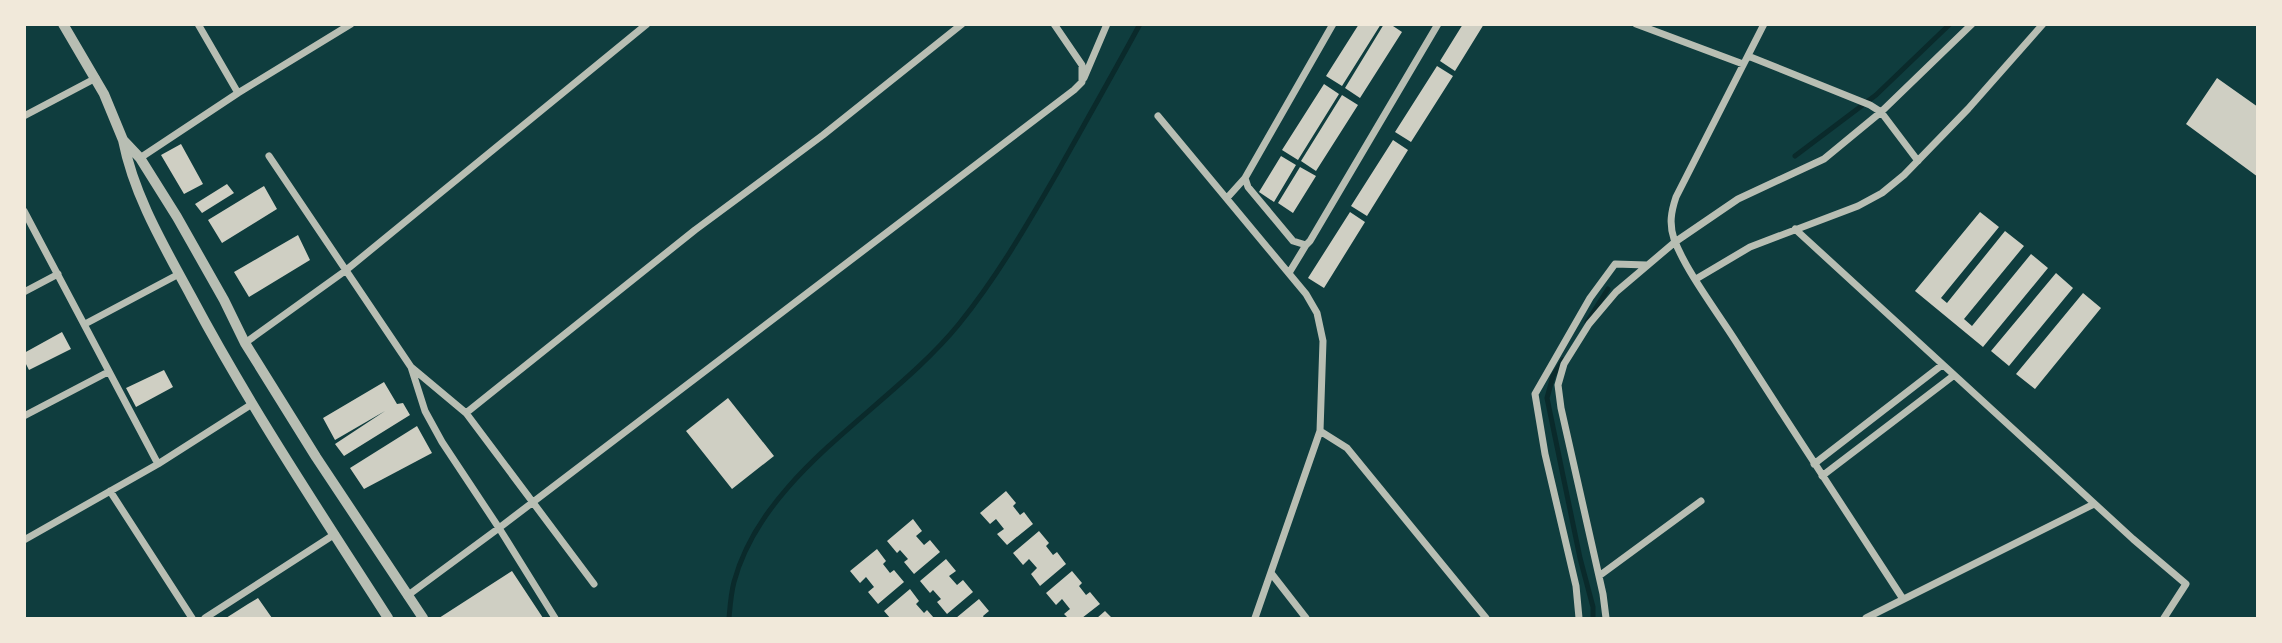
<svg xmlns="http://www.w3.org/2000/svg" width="2282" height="643" viewBox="0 0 2282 643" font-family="Inter,sans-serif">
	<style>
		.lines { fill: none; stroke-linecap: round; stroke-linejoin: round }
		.stream { stroke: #0a2a2b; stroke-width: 5 }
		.building { fill: #cfcfc3 }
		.minor { stroke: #b8beb3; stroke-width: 7 }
		.tertiary { stroke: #b8beb3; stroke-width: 10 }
	</style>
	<rect width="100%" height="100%" fill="#0f3d3e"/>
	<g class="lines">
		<path class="stream" d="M1795,156L1876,95L1950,24
			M1587,322L1608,289
			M1563,360L1553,376L1547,398L1580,558L1593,607V618
			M729,618C730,607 731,593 734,582C764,471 890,409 959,324C997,277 1027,225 1057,173C1085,123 1113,74 1140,24"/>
	</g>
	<path class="building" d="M1359,24H1381L1342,86L1326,76Z
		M1384,24H1390L1402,32L1360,98L1345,88Z
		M1463,24H1484L1455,71L1440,61Z
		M1437,66L1453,76L1411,142L1395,132Z
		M2217,78L2258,107V177L2186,124Z
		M1324,84L1339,94L1298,160L1282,150Z
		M1342,95L1358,105L1316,171L1301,161Z
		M1393,140L1408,150L1367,216L1351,206Z
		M181,144L203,184L184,194L161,155Z
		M1281,156L1296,165L1274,202L1259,192Z
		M1300,167L1316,176L1293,213L1278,203Z
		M227,184L234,193L202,213L195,204Z
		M264,186L277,209L222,243L208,220Z
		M1350,212L1365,222L1324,288L1308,278Z
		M1980,212L1999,227L1941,298L1947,303L2005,231L2024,246L1964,319L1972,326L2031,254L2048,268L1983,347L1915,291Z
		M298,235L310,260L249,297L234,272Z
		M2056,273L2073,288L2009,366L1991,351Z
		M2083,293L2101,308L2035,389L2016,374Z
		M62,332L71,349L29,370L24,360V353Z
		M164,370L173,387L136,407L126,388Z
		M384,382L397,404L403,403L410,415L344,456L335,444L385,411L335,440L323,418Z
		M728,398L774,456L732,489L686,431Z
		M417,426L432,453L364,489L350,468Z
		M1006,491L1016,503L1013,506L1020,515L1024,512L1033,524L1007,545L997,534L1004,529L996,519L990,524L980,513Z
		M913,519L922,531L916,536L924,545L930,540L940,552L914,574L904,562L908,559L900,550L897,553L887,541Z
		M1039,531L1049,543L1046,546L1053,555L1057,552L1066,564L1040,586L1031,574L1037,568L1029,559L1023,565L1013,553Z
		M877,549L886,561L883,564L890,573L894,570L904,582L878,604L868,592L874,587L866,577L860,583L850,571Z
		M946,559L956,571L949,576L957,585L963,580L973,592L947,614L937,602L941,599L933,590L930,593L920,581Z
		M512,571L543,618H439Z
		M1072,571L1082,583L1079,586L1086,595L1090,592L1100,604L1082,618H1068L1064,614L1070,609L1062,599L1056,605L1046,593Z
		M910,589L919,601L916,604L924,613L927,610L934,618H890L884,611Z
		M258,598L272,618H226L248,604Z
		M979,599L989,611L983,616L984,618H956Z
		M1105,611L1112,618H1097Z"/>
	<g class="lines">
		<path class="minor" d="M198,24L238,93
			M1333,24L1245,178L1248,187L1293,241L1306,245L1310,241L1438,24
			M1636,24L1743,64
			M1764,24L1676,197C1671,212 1669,224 1674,239C1686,272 1721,317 1740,348C1794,432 1849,516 1903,599
			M1748,56L1870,105L1881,112L1918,161
			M1084,78L1107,24
			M24,116L96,78
			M1158,116L1306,294L1317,313L1323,341L1320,431L1255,618
			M269,156L411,367L425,411L442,442L499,528L555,618
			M140,158L238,93L351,24
			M1227,198L1245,178
			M24,211L158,464
			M1795,229L2133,539L2186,584L2164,618
			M1289,273L1306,245
			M1696,279L1750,247L1858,206L1882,193L1904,175L1968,109L2043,24
			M24,292L58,274
			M85,324L179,274
			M245,343L345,271L647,24
			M411,367L466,413L594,584
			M466,413L695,230L823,135L962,24
			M24,416L108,372
			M1320,431L1347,448L1486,618
			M1814,464L1942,365
			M1822,476L1953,376
			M110,491L192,618
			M24,540L158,464L252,404
			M1271,573L1306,618
			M1599,576L1701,501
			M407,596L499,528L1074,90L1082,82V65L1054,24
			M205,618L335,534
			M1579,618L1576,586L1545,454L1535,394L1590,298L1615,264L1647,265
			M1606,618L1603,594L1561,408L1558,385L1564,364L1589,324L1616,292L1675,242L1738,199L1824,159L1881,112L1972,24
			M1866,618L2094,504"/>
		<path class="tertiary" d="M63,24L104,94L123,140L140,158L177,217L224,300L245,343L316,457L423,618
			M123,140C134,196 164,246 191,296C250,407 320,512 388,618"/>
	</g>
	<rect width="2282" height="643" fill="none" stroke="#f1e9da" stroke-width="52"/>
</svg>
